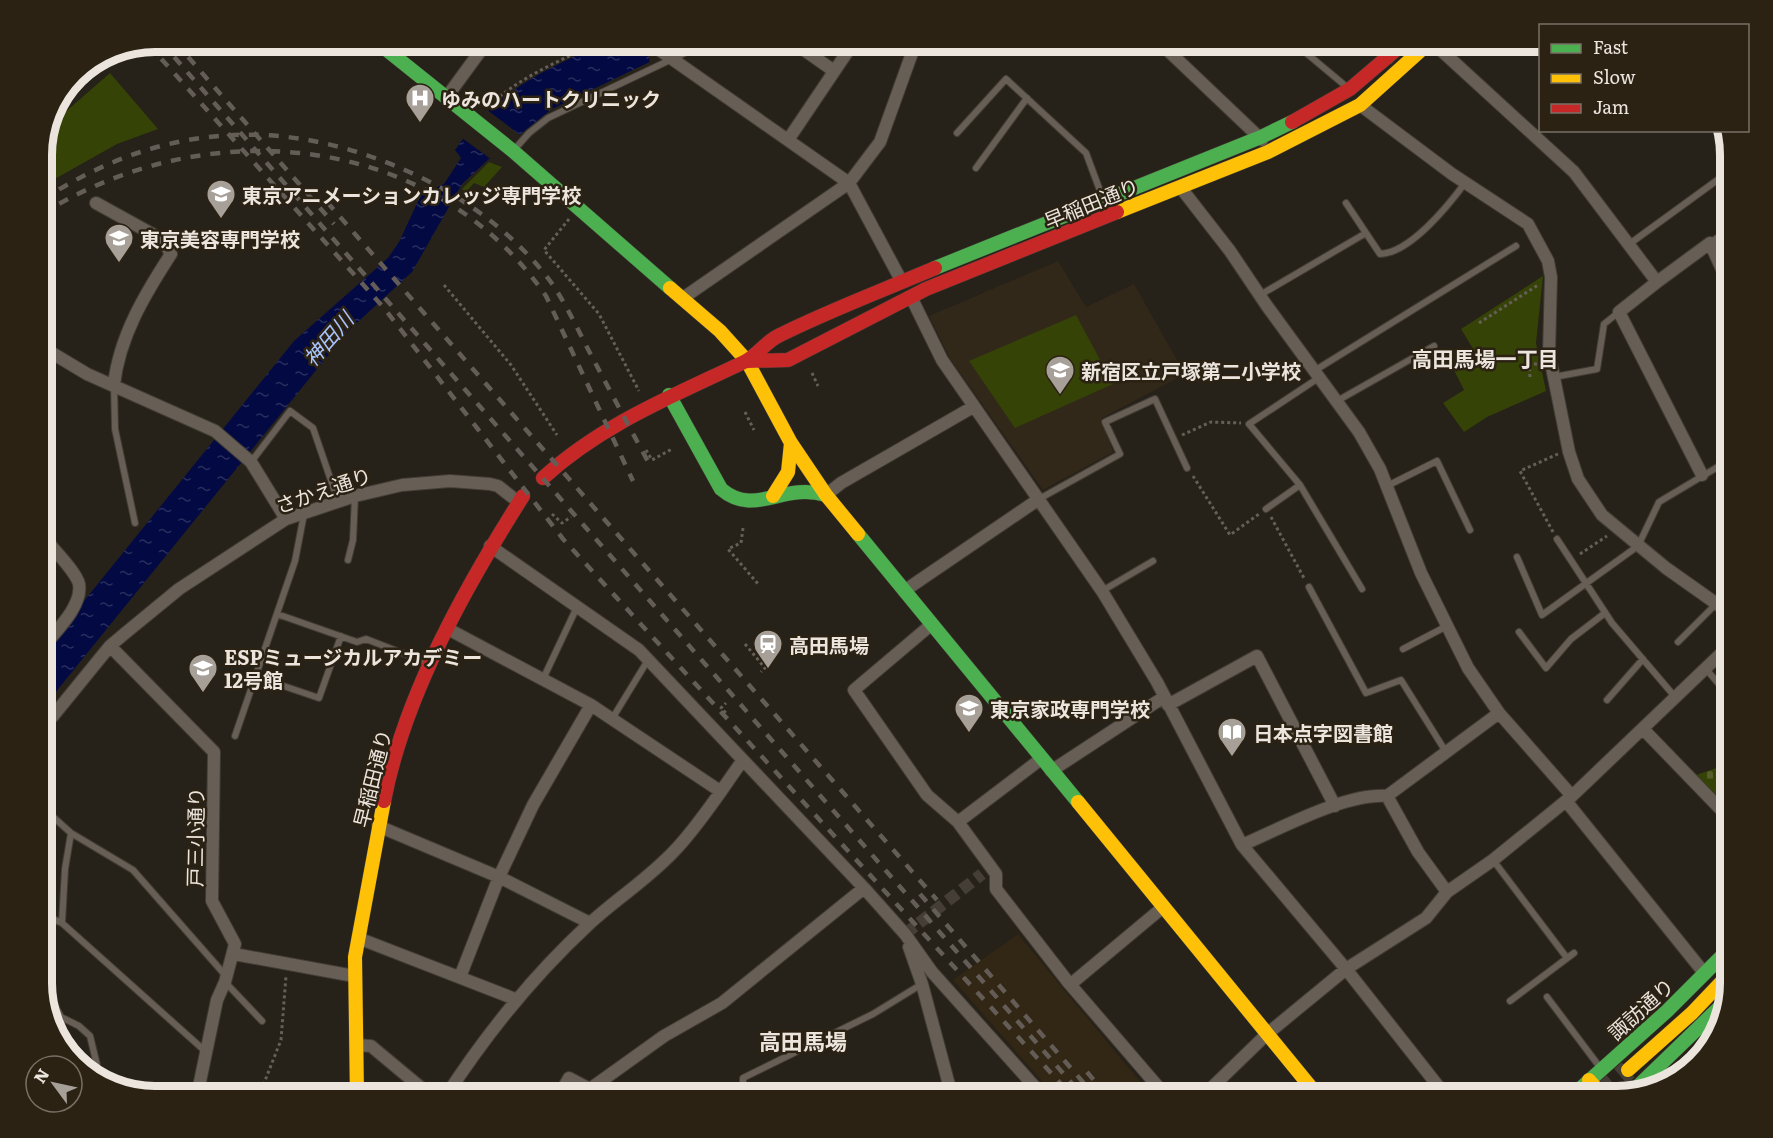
<svg xmlns="http://www.w3.org/2000/svg" width="1773" height="1138" viewBox="0 0 1773 1138" font-family="Literata,'Noto Sans JP',serif">
	<style>
		.built { fill: #322614 }
		.education { fill: #31281a }
		.cemetery { fill: url(#cemetery-stones) }
		.park { fill: #364306 }
		.water { fill: url(#water-ripples) }
		.pier { fill: #262119 }
		.lines { fill: none; stroke-linecap: round; stroke-linejoin: round }
		.street-tunnel { stroke: #443e36; stroke-width: 12; stroke-dasharray: 12 6; stroke-linecap: butt }
		.primary-tunnel { stroke: #443e36; stroke-width: 20; stroke-dasharray: 20 10; stroke-linecap: butt }
		.lane-casing { stroke: #413c35; stroke-width: 8 }
		.street-casing { stroke: #413c35; stroke-width: 14 }
		.fast-casing { stroke: #413c35; stroke-width: 15 }
		.slow-casing { stroke: #413c35; stroke-width: 15 }
		.jam-casing { stroke: #413c35; stroke-width: 15 }
		.path { stroke: #665f58; stroke-width: 3; stroke-dasharray: 3 3; stroke-linecap: butt }
		.lane { stroke: #675e55; stroke-width: 6 }
		.street { stroke: #675e55; stroke-width: 12 }
		.fast { stroke: #4caf50; stroke-width: 14 }
		.slow { stroke: #ffc107; stroke-width: 14 }
		.jam { stroke: #c62828; stroke-width: 14 }
		.rail { stroke: #645d57; stroke-width: 4.5; stroke-dasharray: 10 10; stroke-linecap: butt }
		.path-bridge { stroke: #665f58; stroke-width: 3; stroke-dasharray: 3 3; stroke-linecap: butt }
		.labels { text-anchor: middle; dominant-baseline: central; stroke-width: 5; stroke-linejoin: round; paint-order: stroke }
		.poi-label { font-size: 20px; font-weight: bold; fill: #ece5dd; stroke: #2b2214; text-anchor: start }
		.street-label { font-size: 20px; fill: #ece5dd; stroke: #2b2214 }
		.water-label { font-size: 21px; font-style: italic; fill: #a7c3fc; stroke: #2b2214 }
		.neighbourhood-label { font-size: 21px; font-weight: bold; fill: #ece5dd; stroke: #2b2214 }
		.quarter-label { font-size: 22px; font-weight: bold; fill: #ece5dd; stroke: #2b2214 }
		.rim { fill: none; stroke: #ece5dd; stroke-width: 8 }
	</style>
	<defs>
		<pattern id="cemetery-stones" width="16" height="16" patternUnits="userSpaceOnUse" patternTransform="scale(1.5)"><rect width="16" height="16" fill="#364306"/><path d="M2 7V4a2 2 0 0 1 4 0v3zM10 15v-3a2 2 0 0 1 4 0v3z" fill="#535e2a"/></pattern>
		<pattern id="water-ripples" width="26" height="14" patternUnits="userSpaceOnUse" patternTransform="scale(1.5)"><rect width="26" height="14" fill="#030a43"/><path d="M2 4q2-2 4 0t4 0M15 11q2-2 4 0t4 0" fill="none" stroke="#282e5e"/></pattern>
	</defs>
	<rect width="100%" height="100%" fill="#262119"/>
	<path class="built" d="M1018,934L1152,1096H1055L953,980Z"/>
	<path class="education" d="M1058,261L1086,307L1134,284L1185,374L1102,418L1113,452L1043,490L951,360L929,316Z"/>
	<path class="cemetery" d="M1731,763V814L1693,776Z"/>
	<path class="park" d="M110,73L158,129L117,144L44,185L42,149L55,121Z
		M489,162L502,167L484,187L474,183L466,192L462,189Z
		M1543,276L1536,343L1546,391L1487,417L1464,432L1443,403L1464,390L1454,370L1475,352L1461,329Z
		M1076,315L1113,384L1015,428L969,361Z"/>
	<path class="water" d="M605,42H691L552,109L489,159L462,184L412,272L347,332L42,709V653L294,341L388,258L399,242L421,195L444,184L461,158L455,150C498,89 540,73 605,42Z"/>
	<path class="pier" d="M628,42H673L681,48L650,64L649,57Z
		M486,109L520,135L492,160L462,138Z"/>
	<g class="lines">
		<path class="street-tunnel" d="M905,934L982,874"/>
		<path class="primary-tunnel" d="M1598,1096L1628,1070"/>
		<g class="lane-casing">
			<path id="lane" d="M1293,42L1348,88
				M957,133L1006,79L1086,153L1102,196
				M513,151L529,133L548,118L708,42
				M976,168L1027,98
				M1346,203L1380,254C1410,253 1448,206 1465,183
				M1710,243L1731,228
				M1628,245L1727,173
				M1260,295L1366,233
				M1314,371L1516,246
				M1554,377L1597,369L1604,324L1619,312
				M114,385L115,429L135,523
				M1337,401L1434,346
				M251,462L290,411L313,428L338,501
				M1300,485L1362,589
				M1387,486L1437,461L1470,530
				M1039,499L1120,454L1105,422L1155,399L1187,468
				M1266,509L1300,485L1249,424L1320,377
				M1557,539L1612,623L1676,698
				M1517,557L1542,615L1638,546L1659,502L1731,459
				M348,560L353,540L355,496
				M1309,587L1366,693L1401,680L1446,752
				M1102,591L1153,561
				M277,614L357,642L366,639L428,663
				M1519,632L1546,668L1571,639L1605,613
				M1678,642L1715,605
				M1403,649L1447,626
				M1705,668L1731,698
				M257,677L319,698L341,636
				M543,679L577,607
				M1607,700L1643,659
				M612,719L648,660
				M235,736L295,561L304,514
				M42,807L71,833L65,869L62,923L205,1051
				M71,833L133,870L226,976
				M1493,860L1567,958
				M42,914L62,923
				M42,982L61,1017L79,1026L90,1036L97,1065L94,1077
				M225,982L262,1021
				M1547,997L1599,1066
				M1510,1001L1574,953
				M748,1096L743,1085V1078L873,1014L922,984"/>
		</g>
		<g class="street-casing">
			<path id="street" d="M648,42L849,183L902,282
				M793,42L834,71
				M1159,42L1262,140
				M1376,42L1388,58
				M1432,42L1574,172L1657,282L1710,243L1731,289
				M446,98L487,42
				M1360,105L1452,174L1528,224L1548,261L1551,277L1549,353L1569,452L1578,479L1602,515L1666,568L1731,614
				M788,140L854,42
				M1181,188L1230,251L1267,306L1359,432L1380,469L1421,573L1468,668L1499,713L1572,796
				M96,203L163,240L171,254C145,294 119,337 114,385
				M1657,282L1619,312L1702,475
				M911,297L942,360L1102,591L1157,682L1242,845L1346,969L1446,1096
				M683,298L849,183L880,142L916,42
				M42,347L87,374L215,431L251,462L286,519
				M826,495L841,483L973,407
				M42,535C51,547 76,571 79,584C83,606 55,632 42,648
				M490,546L639,650L864,888L905,934L932,972L1043,1096
				M904,591L1039,499
				M932,624L854,690L927,795L958,822L996,874V889L1068,982L1166,1096
				M448,629L591,705L720,791
				M110,646L214,752L212,901L235,944L225,982L217,1000L197,1096
				M1168,705L1257,656L1335,806
				M42,721L53,716L110,646L123,635L179,589L286,519L355,496L402,485L450,481L490,484L498,486L512,497
				M1644,730L1731,820
				M1051,771L1164,697
				M1387,796L1418,852L1447,892
				M1566,801L1705,974
				M958,822L1041,759
				M378,826L499,877L590,923
				M1242,845C1282,828 1345,793 1387,796L1499,713
				M358,938L515,999
				M909,947L922,984L952,1096
				M234,954L354,976
				M460,977L499,877L533,805L591,705
				M1071,984L1162,908
				M356,1045L371,1046L431,1096
				M446,1096C487,1033 533,976 588,925C617,898 650,878 677,848C702,821 722,789 743,760
				M559,1096L569,1078L590,1089L664,1036L722,1003L864,888
				M1203,1096L1267,1034L1346,969L1426,918L1447,892L1493,860L1572,796L1731,644"/>
		</g>
		<g class="fast-casing">
			<path id="fast" d="M377,42L513,151L670,288
				M935,268L1261,137L1292,122
				M669,395L721,489C755,518 782,482 826,495
				M858,534L1078,802
				M1632,1092L1725,1002
				M1572,1096L1667,1011L1731,947"/>
		</g>
		<g class="slow-casing">
			<path id="slow" d="M70,87L114,50
				M1117,212L1268,152L1360,105L1430,42
				M670,288L720,331L747,361L791,443L826,495L858,534
				M773,496L788,472L791,443
				M1078,802L1318,1096
				M1628,1070L1692,1013L1731,972
				M1589,1080L1603,1096
				M357,1096L355,957L384,801"/>
		</g>
		<g class="jam-casing">
			<path id="jam" d="M1292,122L1350,89L1405,42
				M747,361L788,360L926,289L1117,212
				M543,478C602,424 673,396 744,362C757,356 766,341 780,335C830,310 884,290 935,268
				M384,801C404,696 466,586 523,496"/>
		</g>
		<path class="path" d="M486,108C518,78 559,61 599,42
			M569,219L544,250L599,314L639,391
			M444,285L511,365L557,435
			M1479,323L1538,285
			M812,373L818,386
			M1530,377L1529,364H1538
			M745,412L754,430
			M1182,435L1211,422L1241,423
			M646,450L652,460L672,449
			M1193,476L1230,535L1259,514
			M552,514L562,523L571,517
			M1271,517L1305,580
			M743,528L741,543L728,549L759,585
			M1553,532L1520,471L1558,454
			M1580,554L1607,536
			M745,644L765,668L761,672
			M42,947L54,932
			M259,1096L281,1040L286,976"/>
		<use href="#lane" class="lane"/>
		<use href="#street" class="street"/>
		<use href="#fast" class="fast"/>
		<use href="#slow" class="slow"/>
		<use href="#jam" class="jam"/>
		<path class="rail" d="M161,42L1083,1096
			M175,42L334,224
			M148,44L384,308L563,539L1072,1096
			M42,200C164,121 289,114 420,177C470,201 520,239 553,285C567,306 578,330 590,353C610,391 631,430 652,469
			M327,202L937,900
			M42,214C205,112 431,130 546,296L633,481
			M920,894L1095,1096
			M1087,1072L1107,1096"/>
		<path class="path-bridge" d="M724,717L727,714L721,708L726,703"/>
	</g>
	<defs>
		<g id="hospital-pin" transform="scale(1.5)"><path d="M0 17L-7.5 6A9.5 9.5 0 1 1 7.5 6Z" fill="#a7a098" stroke="#2b2214"/><path d="M-5-5h3v3.5h4V-5h3V5h-3V1.5h-4V5h-3Z" fill="#fff"/></g>
		<g id="university-pin" transform="scale(1.5)"><path d="M0 17L-7.5 6A9.5 9.5 0 1 1 7.5 6Z" fill="#a7a098" stroke="#2b2214"/><path d="M0-5L7-2L0 1L-7-2ZM-4 1L0 2.5L4 1V4Q0 6-4 4Z" fill="#fff"/></g>
		<g id="school-pin" transform="scale(1.5)"><path d="M0 17L-7.5 6A9.5 9.5 0 1 1 7.5 6Z" fill="#a7a098" stroke="#2b2214"/><path d="M0-5L7-2L0 1L-7-2ZM-4 1L0 2.5L4 1V4Q0 6-4 4Z" fill="#fff"/></g>
		<g id="station-pin" transform="scale(1.5)"><path d="M0 17L-7.5 6A9.5 9.5 0 1 1 7.5 6Z" fill="#a7a098" stroke="#2b2214"/><path d="M-3-6H3Q5-6 5-4V2Q5 4 3 4L4.5 6H3L1.5 4h-3L-3 6H-4.5L-3 4Q-5 4-5 2V-4Q-5-6-3-6ZM-3.5-4v3h7v-3ZM-3.5 1v1.5H-2V1ZM2 1v1.5H3.5V1Z" fill="#fff"/></g>
		<g id="library-pin" transform="scale(1.5)"><path d="M0 17L-7.5 6A9.5 9.5 0 1 1 7.5 6Z" fill="#a7a098" stroke="#2b2214"/><path d="M-6-4Q-3-5.5-.7-3.5V5Q-3 3-6 4ZM6-4Q3-5.5 .7-3.5V5Q3 3 6 4Z" fill="#fff"/></g>
	</defs>
	<g fill-rule="evenodd">
		<use href="#hospital-pin" x="420" y="98"/>
		<use href="#university-pin" x="221" y="194"/>
		<use href="#university-pin" x="119" y="238"/>
		<use href="#school-pin" x="1060" y="370"/>
		<use href="#station-pin" x="768" y="644"/>
		<use href="#university-pin" x="203" y="668"/>
		<use href="#university-pin" x="969" y="708"/>
		<use href="#library-pin" x="1232" y="732"/>
	</g>
	<g class="labels">
		<g class="poi-label">
			<text x="441" y="98">ゆみのハートクリニック</text>
			<text x="242" y="194">東京アニメーションカレッジ専門学校</text>
			<text x="140" y="238">東京美容専門学校</text>
			<text x="1081" y="370">新宿区立戸塚第二小学校</text>
			<text x="789" y="644">高田馬場</text>
			<text x="224" y="656">ESPミュージカルアカデミー<tspan x="224" dy="23">12号館</tspan></text>
			<text x="990" y="708">東京家政専門学校</text>
			<text x="1253" y="732">日本点字図書館</text>
		</g>
		<g class="street-label">
			<text transform="translate(1091 202) rotate(-22)">早稲田通り</text>
			<text transform="translate(323 489) rotate(-19)">さかえ通り</text>
			<text transform="translate(371 778) rotate(-76)">早稲田通り</text>
			<text transform="translate(194 837) rotate(-89)">戸三小通り</text>
			<text transform="translate(1640 1008) rotate(-42)">諏訪通り</text>
		</g>
		<g class="water-label">
			<text transform="translate(327 338) rotate(-49)">神田川</text>
		</g>
		<g class="neighbourhood-label">
			<text x="1485" y="357">高田馬場一丁目</text>
		</g>
		<g class="quarter-label">
			<text x="803" y="1040">高田馬場</text>
		</g>
	</g>
	<path d="M0 0H1773V1138H0ZM155 52H1617A103 103 0 0 1 1720 155V983A103 103 0 0 1 1617 1086H155A103 103 0 0 1 52 983V155A103 103 0 0 1 155 52Z" fill="#2b2214" fill-rule="evenodd"/>
	<path class="rim" d="M155 52H1617A103 103 0 0 1 1720 155V983A103 103 0 0 1 1617 1086H155A103 103 0 0 1 52 983V155A103 103 0 0 1 155 52Z"/>
	<rect x="1539" y="24" width="210" height="108" fill="#2b2214" stroke="#787064" stroke-width="1.5"/>
	<rect x="1551" y="44" width="30" height="9" fill="#4caf50" stroke="#787064" stroke-width="1.5"/>
	<text x="1593" y="54" font-size="18" fill="#ece5dd">Fast</text>
	<rect x="1551" y="74" width="30" height="9" fill="#ffc107" stroke="#787064" stroke-width="1.5"/>
	<text x="1593" y="84" font-size="18" fill="#ece5dd">Slow</text>
	<rect x="1551" y="104" width="30" height="9" fill="#c62828" stroke="#787064" stroke-width="1.5"/>
	<text x="1593" y="114" font-size="18" fill="#ece5dd">Jam</text>
	<g transform="translate(54 1084) rotate(303)"><circle r="28" fill="#2b2214" stroke="#787064" stroke-width="1.5"/>
	<path d="M0-4.5L10 22L0 15L-10 22Z" fill="#a7a098"/>
	<text y="-9" font-size="16" font-weight="bold" text-anchor="middle" fill="#ece5dd">N</text>
	</g>
</svg>
